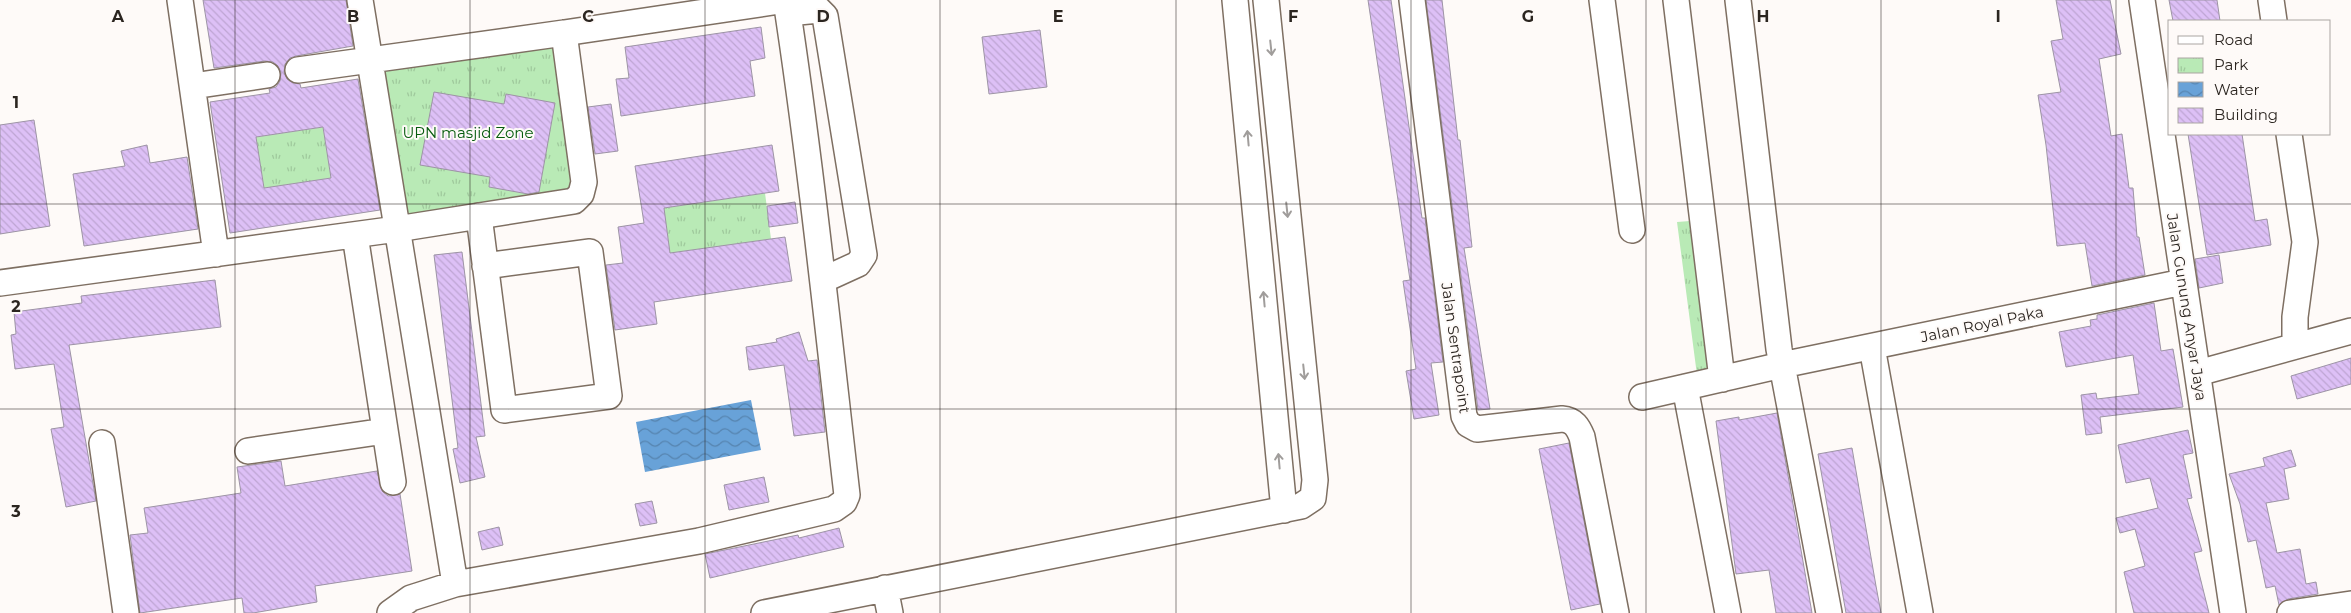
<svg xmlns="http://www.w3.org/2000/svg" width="2351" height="613" viewBox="0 0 2351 613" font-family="Montserrat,sans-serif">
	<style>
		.park { fill: url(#park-tufts) }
		.water { fill: url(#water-waves) }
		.building { fill: url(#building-back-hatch); stroke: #9d94a5; fill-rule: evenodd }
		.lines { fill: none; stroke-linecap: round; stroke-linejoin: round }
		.minor-casing { stroke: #7e6f62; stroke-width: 28 }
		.minor { stroke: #fff; stroke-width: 25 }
		.oneway { stroke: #a09d9b }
		.grid { fill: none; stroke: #2b2520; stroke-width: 1; stroke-opacity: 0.55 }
		.labels { text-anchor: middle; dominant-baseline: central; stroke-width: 4; stroke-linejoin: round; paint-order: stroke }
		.park-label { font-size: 15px; fill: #065b0d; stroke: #fefaf8 }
		.street-label { font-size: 15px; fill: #2b2520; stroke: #fefaf8 }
		.grid-label { font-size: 16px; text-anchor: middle; font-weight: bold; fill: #2b2520; stroke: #fefaf8; stroke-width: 4; stroke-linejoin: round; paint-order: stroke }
	</style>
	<defs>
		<pattern id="park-tufts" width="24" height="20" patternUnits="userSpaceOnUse" patternTransform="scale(1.25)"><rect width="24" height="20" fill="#b9eab6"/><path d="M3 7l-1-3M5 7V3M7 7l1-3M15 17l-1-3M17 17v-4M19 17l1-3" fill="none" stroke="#9fc99c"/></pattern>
		<pattern id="water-waves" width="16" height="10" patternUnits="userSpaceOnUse" patternTransform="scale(1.25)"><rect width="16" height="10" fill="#68a2d8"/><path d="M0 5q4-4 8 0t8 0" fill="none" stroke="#5684af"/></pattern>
		<pattern id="building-back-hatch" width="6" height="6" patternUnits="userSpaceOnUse" patternTransform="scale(1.25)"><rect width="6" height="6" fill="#ddc0f6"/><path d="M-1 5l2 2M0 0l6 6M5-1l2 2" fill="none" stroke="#bea5d3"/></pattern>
	</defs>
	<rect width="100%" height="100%" fill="#fefaf8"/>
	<path class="park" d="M564,33L583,189L397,229L370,59Z
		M323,127L331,178L264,188L256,137Z
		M765,193L771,239L659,255L657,245L669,243L666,224L651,210Z
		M1690,221L1710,373L1697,375L1677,222Z"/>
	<path class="water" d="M751,400L761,450L645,472L636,422Z"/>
	<path class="building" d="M203,0H346L353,46L296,56L290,58L285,64L284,72L287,79L293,83L300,84L301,88L358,79L380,210L230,233L210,102L270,93L269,89L276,87L280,81L281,73L278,66L273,62L265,61L214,68ZM323,127L331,178L264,188L256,137Z
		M1368,0H1391L1422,218H1425L1443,362L1431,363L1439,415L1414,419L1406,371L1416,369L1403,281L1410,280Z
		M1426,0H1442L1458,140H1460L1472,247L1464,248L1490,409L1478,410Z
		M2056,0H2110L2121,54L2099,59L2111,136L2122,134L2129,188H2133L2137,237H2139L2145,275L2092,286L2085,243L2057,246L2046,145L2038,95L2061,92L2051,41L2063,39Z
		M2169,0H2217L2220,21H2173Z
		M761,27L765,58L750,61L755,96L621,116L616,79L629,78L625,47Z
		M1040,30L1047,87L989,94L982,37Z
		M434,92L504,104L506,94L555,103L539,192L528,194L489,187L490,177L420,165Z
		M611,104L618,151L595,154L588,107Z
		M34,120L50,226L0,234V125Z
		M2188,134H2242L2255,221L2267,219L2271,245L2207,255Z
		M147,145L150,163L187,157L198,229L84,246L73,174L125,166L121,151Z
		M772,145L779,191L664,208L670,253L785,237L792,281L654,302L657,324L615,330L606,265L623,263L618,227L644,223L635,166Z
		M795,202L798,223L769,227L767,206Z
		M462,252L485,436L476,437L485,477L460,483L453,449L458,448L434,255Z
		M2219,255L2223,283L2199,288L2195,259Z
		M215,280L221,327L69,345L96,501L66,507L51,429L64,427L54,364L15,369L11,335L16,334L14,312L82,303L81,296Z
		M2154,303L2161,351L2173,349L2183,407L2100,417L2102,433L2086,435L2081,395L2096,393L2097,399L2139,394L2133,355L2066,367L2059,332L2091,326L2090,320L2097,319V315Z
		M799,332L808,361L817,360L825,432L794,436L784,365L749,370L746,347L777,342L776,339Z
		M2351,358V384L2297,399L2291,376Z
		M1777,413L1789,481L1812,613H1776L1769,570L1736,574L1716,421L1739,417V420Z
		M2188,430L2193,453L2183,455L2192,498L2187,499L2202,551L2194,553L2209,613H2134L2124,572L2145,566L2135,529L2120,533L2116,518L2158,508L2150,478L2126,483L2118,445Z
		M1569,443L1600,604L1571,610L1539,449Z
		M1852,448L1876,586L1881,613H1846L1818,454Z
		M2291,450L2296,466L2284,469L2289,499L2266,503L2277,553L2300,549L2306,584L2316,582L2318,594L2288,599L2279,605L2275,586L2266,588L2256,540L2248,542L2240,504L2229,474L2265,466L2263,458Z
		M281,461L285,486L377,471L382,491L388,496L400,494L412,571L315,586L317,602L253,613H244L242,598L140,613L130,535L148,533L144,508L241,493L237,467Z
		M764,477L769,502L729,510L724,485Z
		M652,501L657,523L640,526L635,504Z
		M499,527L503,545L482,550L478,532Z
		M839,528L844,547L710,578L705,554L798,535L799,538Z"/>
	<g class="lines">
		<g class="minor-casing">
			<path id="minor" d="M180,0L216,254
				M360,0L455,584
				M1235,0L1284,510
				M1412,0L1464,416L1468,424L1477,429L1562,419C1574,420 1578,427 1582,437L1616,613
				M1602,0L1632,230
				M1676,0L1722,379
				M1738,0L1779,349L1829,613
				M2142,0L2233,613
				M2271,0L2274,21
				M788,13L819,10L825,16L864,255L858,264L823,280
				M564,33L786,0
				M193,86L267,75
				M2289,134L2305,242L2295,317V346
				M479,216L504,410L609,396L590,252L485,266
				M355,235L393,482
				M0,283L397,229L574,201L581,194L584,182L564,33L298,70
				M1872,347L1920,613
				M2198,373L2351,331
				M1685,387L1728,613
				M1642,397L1782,365L2183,282
				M102,443L126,613
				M248,451L385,431
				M885,588L890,613
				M390,613L411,598L455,584L699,541L834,509L844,502L847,495C828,330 811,164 786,0
				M764,613L1301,506L1313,498L1315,480L1266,0
				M2290,613L2351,604"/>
		</g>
		<use href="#minor" class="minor"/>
	</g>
	<defs><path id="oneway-shaft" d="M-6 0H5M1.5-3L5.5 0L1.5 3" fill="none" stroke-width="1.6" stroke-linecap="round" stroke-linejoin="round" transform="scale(1.25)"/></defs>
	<g class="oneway">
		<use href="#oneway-shaft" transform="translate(1271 48) rotate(84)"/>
		<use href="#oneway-shaft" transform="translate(1248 138) rotate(-95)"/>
		<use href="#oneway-shaft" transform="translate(1287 210) rotate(84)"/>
		<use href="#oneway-shaft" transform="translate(1264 299) rotate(-95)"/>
		<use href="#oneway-shaft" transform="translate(1304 372) rotate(84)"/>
		<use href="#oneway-shaft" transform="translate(1279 461) rotate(-95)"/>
	</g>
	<path class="grid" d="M235,0V613M470,0V613M705,0V613M940,0V613M1176,0V613M1411,0V613M1646,0V613M1881,0V613M2116,0V613M0,204H2351M0,409H2351"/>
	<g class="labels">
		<g class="park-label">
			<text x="468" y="132">UPN masjid Zone</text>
		</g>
		<g class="street-label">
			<text transform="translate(2187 307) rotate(81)">Jalan Gunung Anyar Jaya</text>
			<text transform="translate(1982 324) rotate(-12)">Jalan Royal Paka</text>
			<text transform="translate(1456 348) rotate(82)">Jalan Sentrapoint</text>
		</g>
	</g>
	<g class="grid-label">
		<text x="118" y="22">A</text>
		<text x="353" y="22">B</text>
		<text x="588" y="22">C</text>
		<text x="823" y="22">D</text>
		<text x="1058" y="22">E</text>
		<text x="1293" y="22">F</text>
		<text x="1528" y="22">G</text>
		<text x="1763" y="22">H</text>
		<text x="1998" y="22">I</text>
		<text x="16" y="108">1</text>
		<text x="16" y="312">2</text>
		<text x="16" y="517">3</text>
	</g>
	<rect x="2168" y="20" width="162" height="115" fill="#fefaf8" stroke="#aaa5a2"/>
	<rect x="2178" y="36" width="25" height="8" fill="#ffffff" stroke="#aaa5a2"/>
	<text x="2214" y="45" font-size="15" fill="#2b2520">Road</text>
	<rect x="2178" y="58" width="25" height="15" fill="url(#park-tufts)" stroke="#aaa5a2"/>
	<text x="2214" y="70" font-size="15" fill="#2b2520">Park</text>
	<rect x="2178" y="82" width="25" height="15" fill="url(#water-waves)" stroke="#aaa5a2"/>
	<text x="2214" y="95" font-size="15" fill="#2b2520">Water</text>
	<rect x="2178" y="108" width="25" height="15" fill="url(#building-back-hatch)" stroke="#aaa5a2"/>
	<text x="2214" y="120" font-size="15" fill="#2b2520">Building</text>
</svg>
